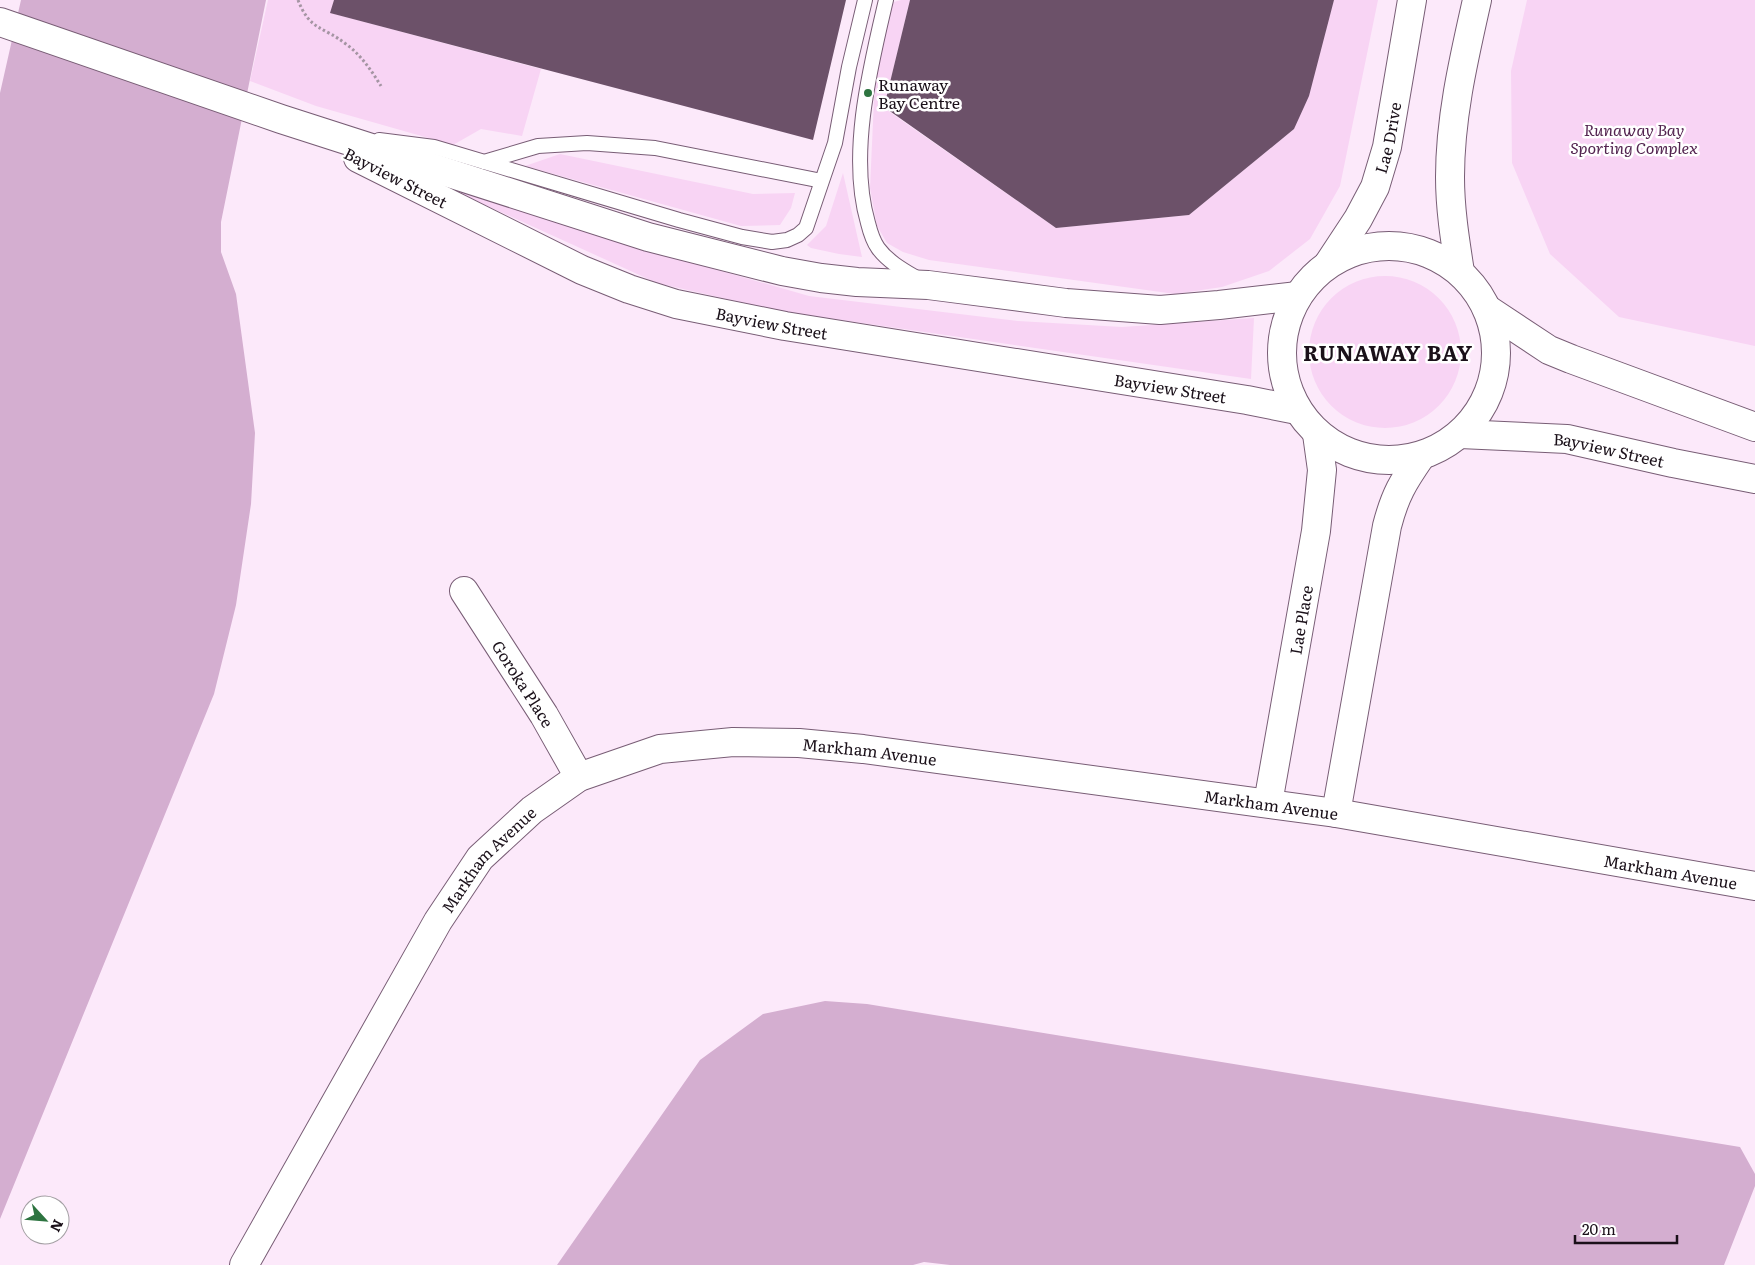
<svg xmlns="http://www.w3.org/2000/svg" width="1755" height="1265" viewBox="0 0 1755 1265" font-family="Literata,serif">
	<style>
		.green { fill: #f8d4f4 }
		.water { fill: #d4aed0 }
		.building { fill: #6c5169 }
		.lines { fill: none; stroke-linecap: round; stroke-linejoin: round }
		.service-casing { stroke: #785d75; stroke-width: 16 }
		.minor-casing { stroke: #785d75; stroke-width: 30 }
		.secondary-casing { stroke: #785d75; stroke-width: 30 }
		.path { stroke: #a595a3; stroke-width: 3; stroke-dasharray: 2.5 2.5; stroke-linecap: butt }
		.service { stroke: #fff; stroke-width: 14 }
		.minor { stroke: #fff; stroke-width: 28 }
		.secondary { stroke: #fff; stroke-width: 28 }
		.poi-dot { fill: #2d7440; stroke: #fff; stroke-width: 2 }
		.labels { text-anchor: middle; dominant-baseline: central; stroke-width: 5; stroke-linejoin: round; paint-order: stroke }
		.poi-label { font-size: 16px; fill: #1a1019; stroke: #fff; text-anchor: start }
		.park-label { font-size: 16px; font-style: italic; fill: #532450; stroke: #fff }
		.street-label { font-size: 16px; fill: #1a1019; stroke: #fff }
		.district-label { font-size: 21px; font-weight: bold; letter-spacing: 1px; fill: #1a1019; stroke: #fff }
	</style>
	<rect width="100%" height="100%" fill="#fce9fa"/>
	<path class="green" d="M268,0H334L331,13L541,69L522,136L481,129L453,145L316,106L250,81Z
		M901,0H910L884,108L1056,228L1189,215L1294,129L1334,0H1378L1340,186L1310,239L1269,271L1222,287L1175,294L929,260L903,252L887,243L877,226L870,188L875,78L882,19L894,2Z
		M1527,0H1755V346L1619,317L1550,254L1512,163L1511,71Z
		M336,137L658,253L809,296L1018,321L1122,327L1254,318L1251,379L779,311L657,283Z
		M560,154L753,194L795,193L791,208L780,225L741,226L525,166Z
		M843,173L862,257L839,254L811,248L807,245L826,226Z
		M1309 352a76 76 0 1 1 152 0a76 76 0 1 1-152 0Z"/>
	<path class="water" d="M21,0H266L221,222V252L236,294L255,433L251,504L236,605L214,694L0,1219V93Z
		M825,1001L867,1004L1740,1147L1755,1174V1186L1724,1265H950L924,1262L913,1265H557L700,1060L763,1014Z"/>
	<path class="building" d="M334,0H846L813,140L330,13Z
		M910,0H1334L1309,96L1294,129L1189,215L1056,228L884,107Z"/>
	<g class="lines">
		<g class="service-casing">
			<path id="service" d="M886,0C870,68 848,155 868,223C870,231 873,241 878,248C888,262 905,271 920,280
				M379,140L434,147L679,220L742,237L772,242L787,240L798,235L806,228L822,181L835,143L849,67L865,0
				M484,162L538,146L587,143L655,148L822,181"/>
		</g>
		<g class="minor-casing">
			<g id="minor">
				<path id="s1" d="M464,591L544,715L579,777"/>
				<path id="s2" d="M1268,803L1316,531L1322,470L1317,434"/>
				<path d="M1336,813L1387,526C1395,495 1403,482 1421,456"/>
				<path id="s3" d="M244,1265L438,921L480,858L532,810L579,777L660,749L733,742L799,743L863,749L1336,813L1755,886"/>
			</g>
		</g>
		<g class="secondary-casing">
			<g id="secondary">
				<path d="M0,22L281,119L648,237L782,271L821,278L857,282L928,285L1066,303L1160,310L1219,305L1298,296"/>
				<path id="s4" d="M358,158L582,270L629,289L676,304L785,326L1247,400L1297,410"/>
				<circle cx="1389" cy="353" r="107"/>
				<path id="s5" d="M1329,263L1358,219L1375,187L1387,147L1412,0"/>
				<path d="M1460,272C1455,240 1450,209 1450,177C1450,117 1464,58 1477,0"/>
				<path d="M1487,309L1549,350L1571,359L1755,427"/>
				<path id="s6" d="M1460,434L1567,439L1673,463L1755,479"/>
			</g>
		</g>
		<path class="path" d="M298,0C310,31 323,26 346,44C361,55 371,70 381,86"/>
		<use href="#service" class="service"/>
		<use href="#minor" class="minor"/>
		<use href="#secondary" class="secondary"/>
	</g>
	<circle class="poi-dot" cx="868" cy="93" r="5"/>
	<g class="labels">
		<g class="poi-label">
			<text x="878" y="84">Runaway<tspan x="878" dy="18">Bay Centre</tspan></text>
		</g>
		<g class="park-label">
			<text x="1634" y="129">Runaway Bay<tspan x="1634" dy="18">Sporting Complex</tspan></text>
		</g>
		<g class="street-label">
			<text stroke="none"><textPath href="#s5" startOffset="140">Lae Drive</textPath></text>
			<text transform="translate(396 177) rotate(27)">Bayview Street</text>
			<text stroke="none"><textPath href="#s4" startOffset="448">Bayview Street</textPath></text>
			<text stroke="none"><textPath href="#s4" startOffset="852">Bayview Street</textPath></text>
			<text stroke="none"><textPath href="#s6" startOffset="150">Bayview Street</textPath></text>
			<text stroke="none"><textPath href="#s2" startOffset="186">Lae Place</textPath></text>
			<text stroke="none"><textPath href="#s1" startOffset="110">Goroka Place</textPath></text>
			<text stroke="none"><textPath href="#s3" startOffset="895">Markham Avenue</textPath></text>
			<text stroke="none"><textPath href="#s3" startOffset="1300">Markham Avenue</textPath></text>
			<text stroke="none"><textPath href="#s3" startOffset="475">Markham Avenue</textPath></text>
			<text stroke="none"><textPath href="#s3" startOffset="1705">Markham Avenue</textPath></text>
		</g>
		<g class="district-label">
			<text x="1388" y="351">RUNAWAY BAY</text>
		</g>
	</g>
	<g transform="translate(45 1220) rotate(116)"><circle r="24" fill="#ffffff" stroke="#a39fa3"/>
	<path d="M0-4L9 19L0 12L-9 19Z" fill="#2d7440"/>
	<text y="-8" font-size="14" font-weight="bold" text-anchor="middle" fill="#1a1019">N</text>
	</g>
	<path d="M1575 1235v8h102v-8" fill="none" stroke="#1a1019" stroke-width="2.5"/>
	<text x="1582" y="1235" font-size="15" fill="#1a1019" stroke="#ffffff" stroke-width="4" paint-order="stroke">20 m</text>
</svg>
